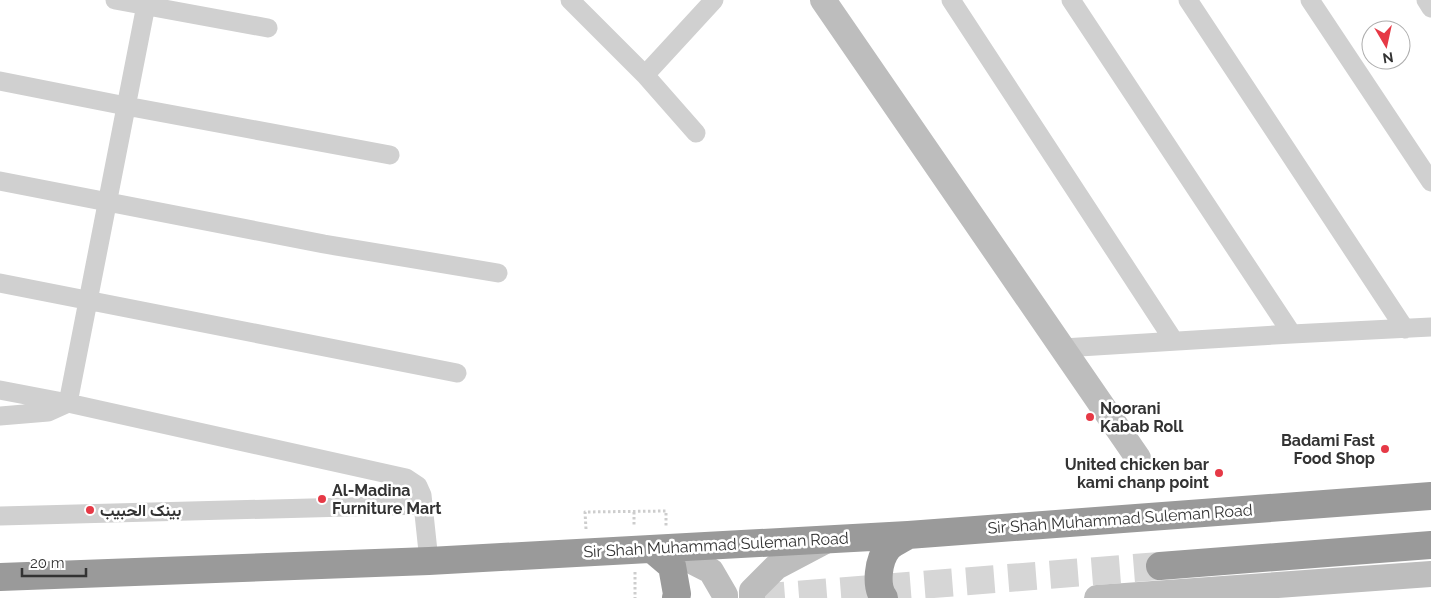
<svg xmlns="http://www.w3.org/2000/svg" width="1431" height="598" viewBox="0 0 1431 598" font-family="Raleway,Vazirmatn,sans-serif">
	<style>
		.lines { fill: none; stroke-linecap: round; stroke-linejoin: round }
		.highway-tunnel { stroke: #d6d6d6; stroke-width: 28; stroke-dasharray: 28 14; stroke-linecap: butt }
		.path { stroke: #cdcdcd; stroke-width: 3; stroke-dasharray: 2.5 2.5; stroke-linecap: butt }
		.street { stroke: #d0d0d0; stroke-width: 19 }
		.secondary { stroke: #bdbdbd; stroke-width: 26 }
		.highway { stroke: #9a9a9a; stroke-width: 28 }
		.poi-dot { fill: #e63946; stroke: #fff; stroke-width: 2 }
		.labels { text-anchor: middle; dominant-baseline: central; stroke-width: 5; stroke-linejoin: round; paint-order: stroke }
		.poi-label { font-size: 16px; font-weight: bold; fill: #333; stroke: #fff; text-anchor: start }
		.street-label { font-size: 16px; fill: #333; stroke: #fff }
	</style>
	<rect width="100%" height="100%" fill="#fff"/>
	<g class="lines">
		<path class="highway-tunnel" d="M757,598L1160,566"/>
		<path class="path" d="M634,512V526
			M586,529L585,512L666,511V526
			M635,572V598"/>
		<path class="street" d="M115,0L268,28
			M570,0L645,75L696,133
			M951,0L1174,341
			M1071,0L1292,334
			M1188,0L1405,329
			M1310,0L1431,182
			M1426,0L1431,8
			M645,75L714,0
			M0,81L126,106L390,155
			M0,181L324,244L498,273
			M0,283L457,373
			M1063,348L1292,334L1431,327
			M0,390L68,403L406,478L418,486L422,495L429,561
			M0,416L48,412L68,403L147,0
			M0,516L423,505"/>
		<path class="secondary" d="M823,0L1138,458
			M666,548L711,571L725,595V598
			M752,598V591L776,567L829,539
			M1097,598L1431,574"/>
		<path class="highway" d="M652,549L672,566L677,594L676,598
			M1160,566L1431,545
			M0,577L429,561L908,535L1431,496
			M884,598C875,586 878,560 888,548C892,543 902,539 908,535"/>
	</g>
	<g class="poi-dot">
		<circle cx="1090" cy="417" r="5"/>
		<circle cx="1385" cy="449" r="5"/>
		<circle cx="1219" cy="473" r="5"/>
		<circle cx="322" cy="499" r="5"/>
		<circle cx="90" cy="510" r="5"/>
	</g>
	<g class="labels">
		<g class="poi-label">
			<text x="1100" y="408">Noorani<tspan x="1100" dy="18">Kabab Roll</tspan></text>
			<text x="1375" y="440" text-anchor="end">Badami Fast<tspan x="1375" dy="18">Food Shop</tspan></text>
			<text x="1209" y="464" text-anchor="end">United chicken bar<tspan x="1209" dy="18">kami chanp point</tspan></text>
			<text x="332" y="490">Al-Madina<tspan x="332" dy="18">Furniture Mart</tspan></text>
			<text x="100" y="510">بينک الحبيب</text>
		</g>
		<g class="street-label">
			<text transform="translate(1120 519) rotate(-4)">Sir Shah Muhammad Suleman Road</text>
			<text transform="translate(716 545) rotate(-3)">Sir Shah Muhammad Suleman Road</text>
		</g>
	</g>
	<g transform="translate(1386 45) rotate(171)"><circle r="24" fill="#ffffff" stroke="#adadad"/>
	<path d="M0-4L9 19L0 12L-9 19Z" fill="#e63946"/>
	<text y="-8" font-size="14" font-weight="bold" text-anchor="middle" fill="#333333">N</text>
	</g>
	<path d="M22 568v8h64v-8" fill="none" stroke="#333333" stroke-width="2.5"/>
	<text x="30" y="568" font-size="15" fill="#333333" stroke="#ffffff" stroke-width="4" paint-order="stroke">20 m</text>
</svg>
